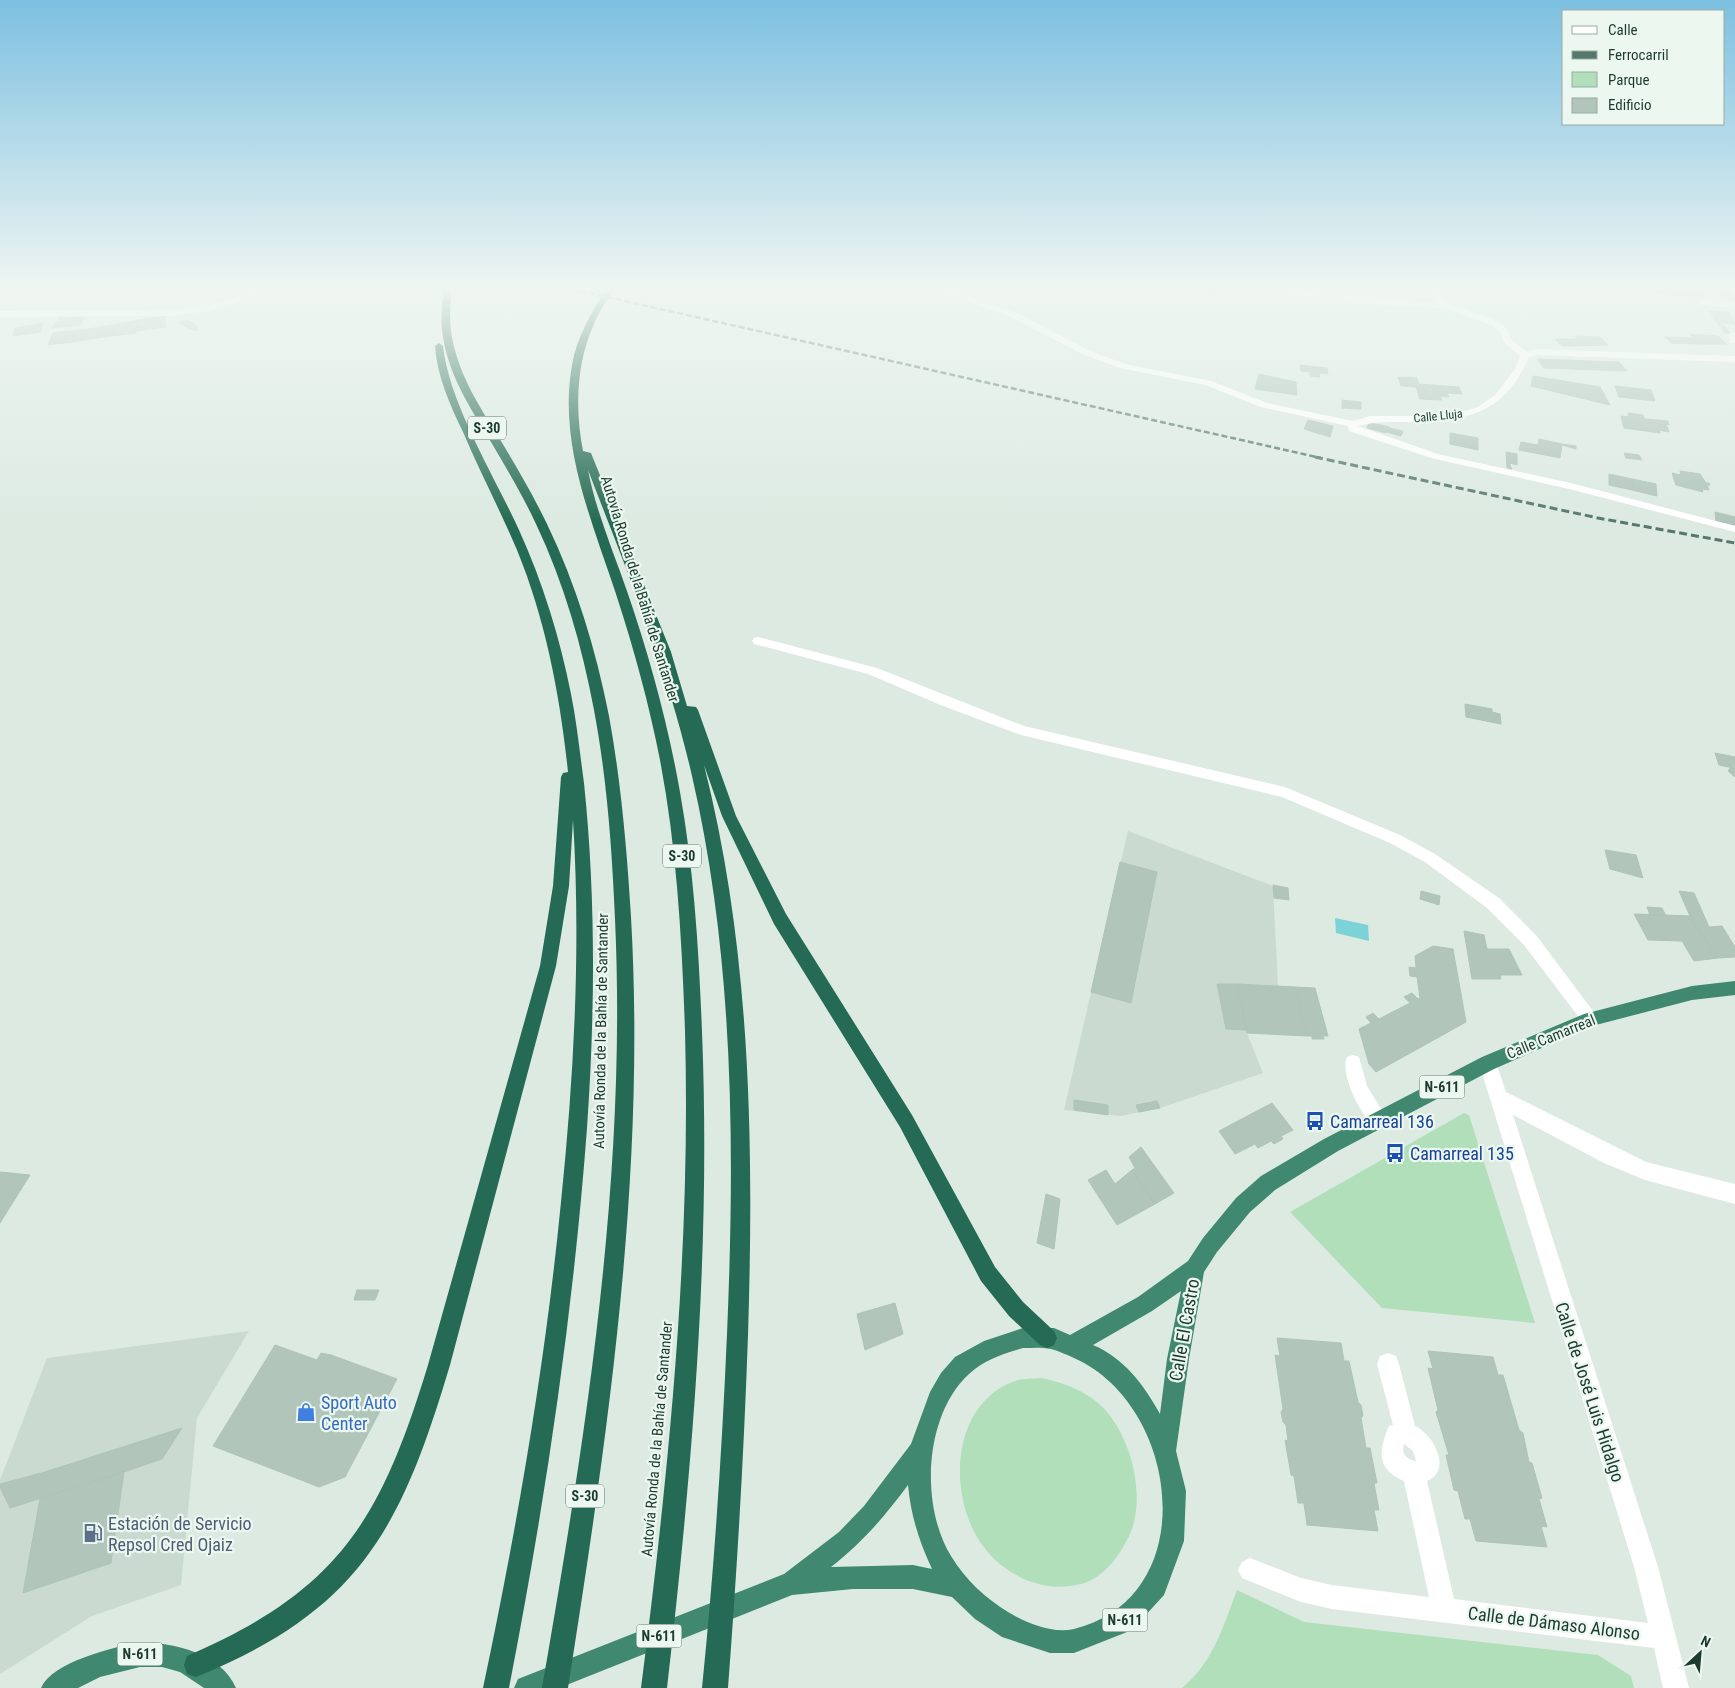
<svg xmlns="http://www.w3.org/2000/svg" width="1735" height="1688" viewBox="0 0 1735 1688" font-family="'Roboto Condensed',sans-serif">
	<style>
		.built { fill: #cadad1 }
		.green { fill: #b1dfb9 }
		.water { fill: #7cd3d7 }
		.building { fill: #b1c5bb; stroke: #aec4b9 }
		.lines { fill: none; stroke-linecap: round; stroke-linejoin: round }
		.minor { fill: #fff; fill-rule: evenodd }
		.trunk { fill: #40886f; fill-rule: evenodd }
		.motorway { fill: #256a54; fill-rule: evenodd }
		.rail-far1 { stroke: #56776b; stroke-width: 2.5; stroke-dasharray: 6 3; stroke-linecap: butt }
		.rail { stroke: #56776b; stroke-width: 3; stroke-dasharray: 8 4; stroke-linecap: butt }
		.labels { text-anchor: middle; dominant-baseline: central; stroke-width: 4.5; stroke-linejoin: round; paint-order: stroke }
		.far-street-label { font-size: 12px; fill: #1c3b2f; stroke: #ecf7f0 }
		.shield { fill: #ecf7f0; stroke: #5a7369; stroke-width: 1 }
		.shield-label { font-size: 14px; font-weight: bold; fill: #1c3b2f }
		.street-label { font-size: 15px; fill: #1c3b2f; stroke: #ecf7f0 }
		.near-transit-label { font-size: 18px; fill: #164399; stroke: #ecf7f0; text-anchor: start }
		.near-street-label { font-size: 18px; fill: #1c3b2f; stroke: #ecf7f0 }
		.near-shop-label { font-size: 18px; fill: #366cbe; stroke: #ecf7f0; text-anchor: start }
		.near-service-label { font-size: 18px; fill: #4e5e75; stroke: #ecf7f0; text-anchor: start }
	</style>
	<rect width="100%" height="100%" fill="#dceae2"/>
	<path class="built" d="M1128,831L1273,886L1278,986L1237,985L1247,1033L1263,1073L1160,1108L1121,1116L1064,1110Z
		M249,1331L197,1418L181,1585L92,1616L0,1674V1480L47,1358Z"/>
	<path class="green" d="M1464,1113L1469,1115L1535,1323L1382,1308L1290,1212Z
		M1041,1378C1060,1382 1076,1387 1093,1399C1130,1425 1150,1500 1127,1540C1118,1557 1108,1571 1090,1581C1086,1583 1080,1584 1076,1585C1037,1593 997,1571 977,1537C948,1488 953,1403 1015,1381C1023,1378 1033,1379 1041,1378Z
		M1237,1590L1304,1622L1598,1655L1631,1676L1634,1688H1182C1212,1664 1224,1625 1237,1590Z"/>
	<path class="water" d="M1335,918L1368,925L1369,941L1336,933Z"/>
	<path class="building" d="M1201,287L1217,288L1215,295L1200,293Z
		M1662,287H1683L1691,296L1651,293L1647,289L1666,290Z
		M1683,287H1716L1721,293L1698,290L1704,296L1696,297L1691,296Z
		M1716,287H1728L1735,299L1724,298Z
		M1707,311L1728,312L1732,318L1712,316Z
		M60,316H84L81,325L52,328Z
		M165,316L166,327L136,331V325L145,324V319Z
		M1712,316L1732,318L1735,324L1722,323L1730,333H1725Z
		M145,319V322L136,324V333L112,336L114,327L132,325L133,321Z
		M188,320L197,326V330L194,331L179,323Z
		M133,321L132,325L114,327L112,336L84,340L89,329Z
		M42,323L41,332L13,336L15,328Z
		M89,329L84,340L72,342L77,330Z
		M77,330L72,342L48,345L53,333Z
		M1689,334L1718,336L1727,344H1699Z
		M1575,336L1600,337L1608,345L1562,346L1555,339H1578Z
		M1665,337L1693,338L1699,344L1671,343Z
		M1537,359L1619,362L1627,371L1544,368Z
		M1300,365L1327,368L1328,374L1319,373L1320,377L1310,376V372L1301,371Z
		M1259,374L1296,382L1297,395L1255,389Z
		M1533,376L1600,387L1610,405L1531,386Z
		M1398,377L1417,378L1419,384L1459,387L1462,394L1447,393L1449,397L1440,396L1442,400L1420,399L1416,387L1401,386Z
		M1615,386L1651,390L1655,401L1619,397Z
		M1342,400L1361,402V409L1342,408Z
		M1628,413L1643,415L1645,419L1668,421L1669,425L1666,424L1669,432L1659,430L1660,433L1624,428L1621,416L1629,417Z
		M1308,420L1333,426L1330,437L1304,429Z
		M1369,423L1381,425L1389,427L1386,433L1367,428Z
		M1389,428L1403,431L1401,436L1387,432Z
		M1450,433L1478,438V450L1450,444Z
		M1539,439L1562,444L1576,446V449L1562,445L1560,458L1519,450L1521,442L1538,445Z
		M1506,452L1517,454V465L1509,463L1512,469L1507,468Z
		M1624,453L1639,455L1642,460L1626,458Z
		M1680,471L1700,474L1706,483H1709L1710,485H1707L1709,490L1702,489L1703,492L1676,485L1672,473L1681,475Z
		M1609,474L1632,479V490L1609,485Z
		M1632,479L1656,484L1657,496L1632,490Z
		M1715,512L1735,517V525L1716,521Z
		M1465,704L1492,709V712L1500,714L1501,724L1466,717Z
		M1715,753L1735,757V777L1728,771L1730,768H1733L1719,765Z
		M1605,850L1636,855L1643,878L1610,869Z
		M1120,862L1157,872L1131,1003L1091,992Z
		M1273,885L1288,888L1289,900L1274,898Z
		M1421,891L1440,896L1439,905L1420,899Z
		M1679,891L1694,893L1709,927L1722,926L1735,947V957L1718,958L1693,923Z
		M1647,907L1662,908L1666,916L1650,915Z
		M1634,914L1690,916L1718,958L1694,961L1682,941L1648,940Z
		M1464,931L1484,935L1487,949H1509L1522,975H1500L1501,979H1472Z
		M1433,946L1453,949L1466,1022L1376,1072L1369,1064L1359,1029L1371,1023L1366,1017L1373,1013L1379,1019L1410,1003L1404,997L1412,993L1418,999L1420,998L1417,977L1410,976L1409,967L1416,968L1415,956Z
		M1217,984H1237L1247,1030L1226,1029Z
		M1237,984L1295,987L1307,1036L1247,1033Z
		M1295,987L1315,988L1328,1036H1323L1324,1039H1312V1036H1307Z
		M1074,1100L1108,1105V1115L1074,1110Z
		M1157,1101L1160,1108L1139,1112L1136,1105Z
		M1272,1103L1293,1130L1281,1136L1283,1139L1274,1144L1271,1141L1258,1148L1255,1144L1235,1154L1219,1131Z
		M1141,1147L1174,1193L1155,1204L1132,1170L1135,1168L1129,1157Z
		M1106,1170L1115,1184L1132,1170L1155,1204L1117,1225L1088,1180Z
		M0,1172L30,1175L0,1223Z
		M1046,1194L1060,1199L1054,1249L1037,1243Z
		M357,1290H379L375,1300H354Z
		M895,1303L903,1334L865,1350L857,1314Z
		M1277,1338L1341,1343L1344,1361H1349L1358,1402L1361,1405L1363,1416L1361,1418L1366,1448H1370L1377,1483H1374L1379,1510H1374L1378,1531L1307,1525L1304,1503H1298L1294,1476L1291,1475L1285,1440L1288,1441L1286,1425L1283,1422L1281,1412L1283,1409L1275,1355L1280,1356Z
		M275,1345L317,1360L321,1353L331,1355L397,1379L345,1477L319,1487L213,1446Z
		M1428,1351L1493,1357L1498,1375H1503L1519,1430L1523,1433L1529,1462L1532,1463L1542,1498L1539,1499L1547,1527L1541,1526L1547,1547L1476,1541L1470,1519H1465L1458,1491L1454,1490L1446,1455H1449L1436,1412L1438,1410L1428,1368L1433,1369Z
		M182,1428L162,1459L124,1472L10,1508L0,1487V1484L45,1472Z
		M124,1472L111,1563L23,1593L40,1499Z"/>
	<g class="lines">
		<path class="minor" d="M270,287H283L211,310L175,316L0,317V311L175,310L207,306Z
			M606,287L655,291L696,287L655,295L610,289Z
			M927,287H939L1017,313L1088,350L1125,364L1211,381L1267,403L1353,421L1370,416H1416L1465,411L1478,407L1495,395L1515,369L1520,356L1504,342L1500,332L1493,326L1444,308L1389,306L1326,298L1226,289L1222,287C1294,287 1365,300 1437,302L1421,287H1430L1448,303L1499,322L1507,329L1511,339L1527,352L1537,349L1735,356V362L1537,355L1529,357C1505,413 1468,422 1411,422C1393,422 1375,421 1358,426L1438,454L1571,483L1735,526V532L1569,489L1431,458L1349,431L1348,426L1261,407L1205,385L1120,368L1082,354L1011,317Z
			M1704,300L1735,302V308L1701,305L1700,303Z
			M1735,332V343H1731L1728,335Z
			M758,637L877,668L1024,726L1285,787L1400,835L1435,854L1499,898L1536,935L1599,1019L1596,1024L1590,1027L1584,1024L1524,945L1487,908L1425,862L1390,843L1282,797L1021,735L943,706L868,674L754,644L752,641L754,638Z
			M1353,1055L1359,1057L1367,1086L1388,1120L1385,1126L1379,1129C1363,1122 1339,1074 1347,1057Z
			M1488,1055L1494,1057L1506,1092L1646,1162L1735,1184V1204L1645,1180L1604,1163L1513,1115L1658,1567L1689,1688H1663L1654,1648L1332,1609L1301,1602L1242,1578L1238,1570L1242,1562L1250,1558L1301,1578L1332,1585L1429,1597L1404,1481C1375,1469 1379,1450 1389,1426L1393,1425L1377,1364L1380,1356L1388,1353L1396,1356L1399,1364L1415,1426C1433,1434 1453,1470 1427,1481L1454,1599L1648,1623L1634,1567L1479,1063L1482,1057ZM1404,1444L1413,1451L1416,1461C1407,1460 1401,1454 1404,1444Z"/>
		<path class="trunk" d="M1735,981V995L1692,1000L1592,1026L1494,1069L1338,1151L1275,1190L1250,1212L1217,1252L1204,1272L1189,1359L1176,1451L1186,1491L1184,1541L1164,1595L1132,1630L1074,1653H1050L1002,1637L975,1619L952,1597L913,1589H853L792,1595L559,1688H514L518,1679L784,1574L839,1532L864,1506L911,1444L930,1392L941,1373L955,1357L984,1341L1023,1328H1054L1070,1335L1138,1297L1188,1261L1203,1238L1236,1198L1261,1176L1324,1139L1482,1057L1584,1014L1692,986ZM1181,1291L1167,1359L1160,1414C1144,1385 1124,1358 1093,1345L1152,1311ZM1023,1348C1032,1348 1042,1347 1051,1349C1059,1351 1067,1355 1074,1358C1180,1405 1204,1597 1074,1629C1052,1634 1026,1623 1008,1612C985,1598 965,1579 951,1556C920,1506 924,1415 969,1374C984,1360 1003,1354 1023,1348ZM908,1485C911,1516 919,1541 932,1569L913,1565L831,1567C862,1543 885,1516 908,1485Z
			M140,1642C174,1643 221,1653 236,1688H204L180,1672L162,1667H140L100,1677L78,1688H41C52,1662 114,1647 140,1642Z"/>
		<path class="motorway" d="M444,287H452C450,304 449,321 452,337C459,376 481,409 501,441C517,468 533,495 547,524C576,584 596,650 609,716C621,782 627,850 631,917C646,1176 608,1433 568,1688H542C586,1434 627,1177 615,919C612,849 607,779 594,710C582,646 564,583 536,524C523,496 507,469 491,442C471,409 449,376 443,337C440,320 442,304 444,287Z
			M607,287H615C608,299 599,311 594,324C576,363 575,410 583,451L591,453L671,652L687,706L696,707L698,710L736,816L786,914L912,1115L995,1267L1023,1302L1054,1331L1057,1338L1054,1345L1047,1348L1040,1345L1009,1316L981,1281L900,1127L774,924L722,816L704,765C751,950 754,1144 748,1335C744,1452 737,1570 728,1688H702C714,1570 722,1452 727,1334C735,1148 734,958 692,776C668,670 627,571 588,470C596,512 614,553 628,594C650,658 668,724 680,792C694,871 699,952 702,1032C711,1252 692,1470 667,1688H641C669,1470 691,1251 685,1031C682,941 677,849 660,760C649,704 634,649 616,594C592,521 558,444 572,365C577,336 592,312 607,287Z
			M439,343L443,346C449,403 495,477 519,530C543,583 560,638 571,694C577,724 580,754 584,783C596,898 595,1013 587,1128C573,1316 545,1503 509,1688H483C517,1527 545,1366 561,1202C574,1075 581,948 573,820L569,886L556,966L450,1365C401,1529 360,1610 196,1677L187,1674L184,1665L187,1656C340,1590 381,1519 428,1365L540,966L553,886L561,777L563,773L568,772C560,696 546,621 517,550C500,510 480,472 463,432C450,405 437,376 435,346Z"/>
		<path class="rail-far1" d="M563,287L1321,458"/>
		<path class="rail" d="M1315,457L1598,518L1735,543"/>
	</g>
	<linearGradient id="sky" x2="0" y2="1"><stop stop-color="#7dc0e1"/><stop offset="0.55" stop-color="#eff6f2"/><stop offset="1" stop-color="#eff6f2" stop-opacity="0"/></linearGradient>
	<rect width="1735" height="523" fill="url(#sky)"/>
	<defs>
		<g id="bus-bare" transform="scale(1.5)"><path d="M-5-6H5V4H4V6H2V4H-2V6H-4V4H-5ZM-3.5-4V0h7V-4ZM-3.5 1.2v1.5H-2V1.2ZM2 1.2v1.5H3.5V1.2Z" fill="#1a4fb4" stroke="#ecf7f0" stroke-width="2.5" paint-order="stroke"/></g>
		<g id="shop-bare" transform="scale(1.5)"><path d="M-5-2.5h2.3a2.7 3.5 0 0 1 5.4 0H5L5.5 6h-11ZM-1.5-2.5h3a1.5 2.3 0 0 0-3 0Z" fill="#3f7fe0" stroke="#ecf7f0" stroke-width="2.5" paint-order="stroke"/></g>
		<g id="fuel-bare" transform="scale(1.5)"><path d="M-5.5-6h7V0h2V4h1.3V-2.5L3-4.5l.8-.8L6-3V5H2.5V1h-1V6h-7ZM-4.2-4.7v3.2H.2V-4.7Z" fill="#5c6f8a" stroke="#ecf7f0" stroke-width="2.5" paint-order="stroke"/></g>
	</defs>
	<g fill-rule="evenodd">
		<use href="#bus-bare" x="1315" y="1121"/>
		<use href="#bus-bare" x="1395" y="1153"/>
		<use href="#shop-bare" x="306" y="1412"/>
		<use href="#fuel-bare" x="93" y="1533"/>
	</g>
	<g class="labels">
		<g class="far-street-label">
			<text transform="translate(1438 416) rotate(-6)">Calle Lluja</text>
		</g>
		<g class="shield">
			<rect x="468" y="416.5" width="38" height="23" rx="4"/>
			<rect x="663" y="844.5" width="38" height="23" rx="4"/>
			<rect x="1419.5" y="1075.5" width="45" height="23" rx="4"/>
			<rect x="566" y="1484.5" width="38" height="23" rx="4"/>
			<rect x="1102.5" y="1608.5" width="45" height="23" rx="4"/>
			<rect x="636.5" y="1624.5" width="45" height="23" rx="4"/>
			<rect x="117.5" y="1642.5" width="45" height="23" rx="4"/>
		</g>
		<g class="shield-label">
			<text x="487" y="428">S-30</text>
			<text x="682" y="856">S-30</text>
			<text x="1442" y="1087">N-611</text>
			<text x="585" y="1496">S-30</text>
			<text x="1125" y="1620">N-611</text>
			<text x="659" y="1636">N-611</text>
			<text x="140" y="1654">N-611</text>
		</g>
		<g class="street-label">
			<text transform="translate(640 589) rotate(73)">Autovía Ronda de la Bahía de Santander</text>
			<text transform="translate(601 1031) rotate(-89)">Autovía Ronda de la Bahía de Santander</text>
			<text transform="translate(1551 1037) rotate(-22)">Calle Camarreal</text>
			<text transform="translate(657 1439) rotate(-85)">Autovía Ronda de la Bahía de Santander</text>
		</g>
		<g class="near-transit-label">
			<text x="1330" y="1121">Camarreal 136</text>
			<text x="1410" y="1153">Camarreal 135</text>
		</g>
		<g class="near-street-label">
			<text transform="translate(1184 1330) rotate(-80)">Calle El Castro</text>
			<text transform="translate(1590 1392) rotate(72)">Calle de José Luis Hidalgo</text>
			<text transform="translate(1554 1623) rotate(7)">Calle de Dámaso Alonso</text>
		</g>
		<g class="near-shop-label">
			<text x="321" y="1402">Sport Auto<tspan x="321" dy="21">Center</tspan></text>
		</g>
		<g class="near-service-label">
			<text x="108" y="1523">Estación de Servicio<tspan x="108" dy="21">Repsol Cred Ojaiz</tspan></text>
		</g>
	</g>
	<rect x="1562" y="10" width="162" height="115" fill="#ecf7f0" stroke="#99aca3"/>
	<rect x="1572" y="26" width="25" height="8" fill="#ffffff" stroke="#99aca3"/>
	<text x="1608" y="35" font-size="15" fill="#1c3b2f">Calle</text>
	<rect x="1572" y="51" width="25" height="8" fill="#56776b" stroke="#99aca3"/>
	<text x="1608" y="60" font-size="15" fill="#1c3b2f">Ferrocarril</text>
	<rect x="1572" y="72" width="25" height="15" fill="#b1dfb9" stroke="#99aca3"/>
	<text x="1608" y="85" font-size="15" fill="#1c3b2f">Parque</text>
	<rect x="1572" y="98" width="25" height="15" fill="#b1c5bb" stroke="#99aca3"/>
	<text x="1608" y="110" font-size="15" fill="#1c3b2f">Edificio</text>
	<g transform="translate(1700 1653) rotate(26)" stroke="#ecf7f0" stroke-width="4" paint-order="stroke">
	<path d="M0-4L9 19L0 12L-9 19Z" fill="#1c3b2f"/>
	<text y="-8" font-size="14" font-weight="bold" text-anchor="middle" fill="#1c3b2f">N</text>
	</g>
</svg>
